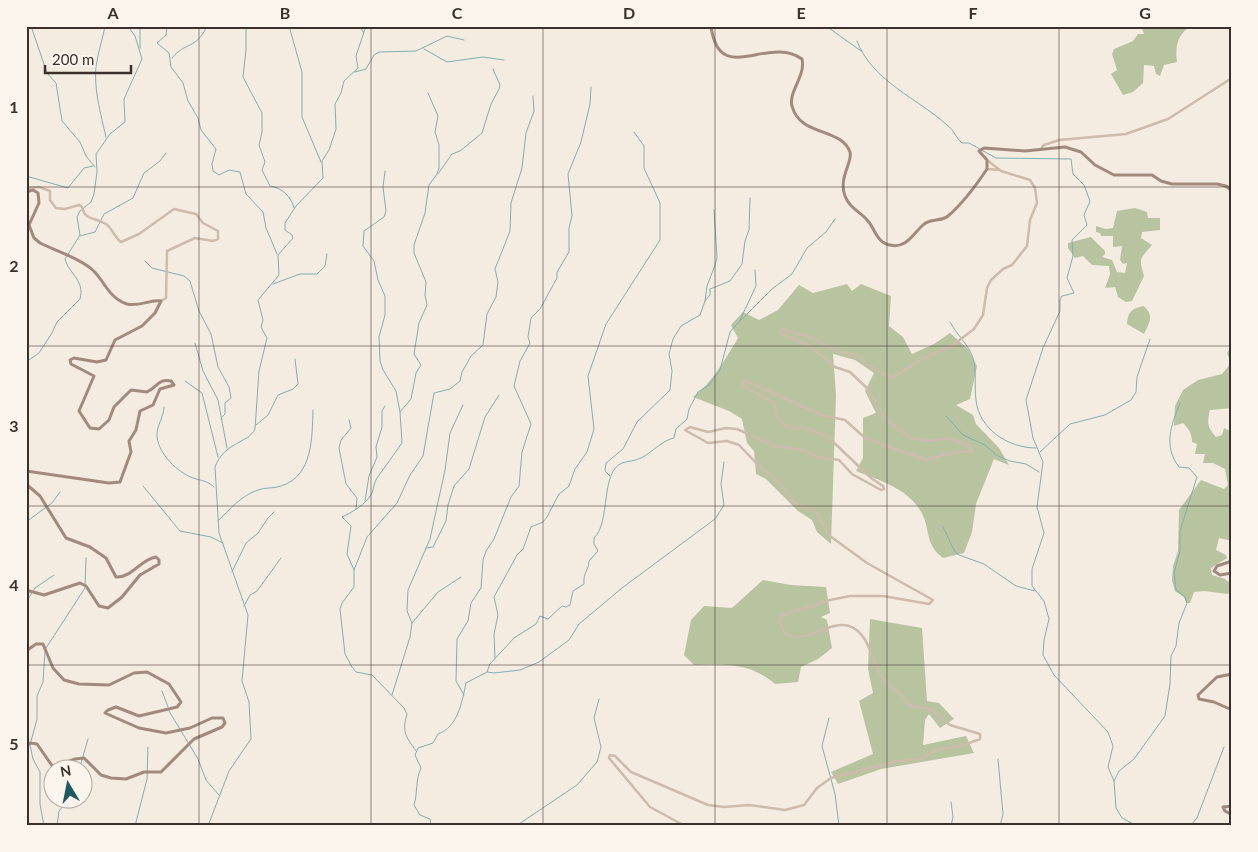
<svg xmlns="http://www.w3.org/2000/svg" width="1258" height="852" viewBox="0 0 1258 852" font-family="Lato,sans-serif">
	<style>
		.green { fill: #b8c4a0 }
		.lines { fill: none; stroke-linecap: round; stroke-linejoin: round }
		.stream { stroke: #7fb0b2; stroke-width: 1 }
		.street { stroke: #cdbbac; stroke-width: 2.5 }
		.secondary { stroke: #a18a7d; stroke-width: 3 }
		.grid { fill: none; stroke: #3b302b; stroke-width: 1; stroke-opacity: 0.55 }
		.neatline { fill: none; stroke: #3b302b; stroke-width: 2 }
		.grid-label { font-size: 16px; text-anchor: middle; font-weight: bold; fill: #3b302b }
	</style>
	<rect width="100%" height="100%" fill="#f4ebe1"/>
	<path class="green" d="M1141,26H1192C1177,33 1175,48 1177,62L1164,65L1160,76L1156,74L1154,66L1144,65L1143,83L1133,92L1123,95L1111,74L1117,70L1112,54L1114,49L1133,41L1138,34H1144Z
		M1135,208L1147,212L1148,218H1160V230L1142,232L1141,238L1152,245C1139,260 1139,258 1144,276L1132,301L1126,302L1118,297L1115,287L1105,288L1110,274L1109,266L1092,265L1083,256L1075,258L1068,248V243L1091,237L1105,251V254L1102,257L1112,260L1117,272L1125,273L1127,263L1123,264L1120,260L1122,246L1113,247V236H1101L1100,233L1096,232V226L1106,229L1113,228L1117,211Z
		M847,284L852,291L861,284L891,296L889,326L903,337L912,354L934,344L950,333L968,349L977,366L970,399L956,405L973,415L976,424L999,448L1009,465L994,459L976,504L972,532L964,553L943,558C927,546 930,535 924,518C913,490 881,481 856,471L863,458V418L876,413L865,391L874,373L855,360L833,354L836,395L831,544L817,532L812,520L798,511L766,479L756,474L754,451L747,443L742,419L729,411L693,397C713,382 725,359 738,338L731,325L743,312L759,320L778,310L799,285L813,293Z
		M1143,306C1155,314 1149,324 1144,334L1127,324C1128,312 1131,309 1143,306Z
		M1232,345V408L1210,410C1207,422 1207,427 1216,437L1222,435L1224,428L1232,432V541L1219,538L1216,550L1226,555L1227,558L1211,568L1212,575L1225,579L1230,583L1231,589L1228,594L1204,591L1194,592L1190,603H1186L1184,597L1175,591L1172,581L1173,566L1178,551L1179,510L1201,480L1224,489L1228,485L1225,469L1213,463H1203L1205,454H1195L1197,444L1192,442C1192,434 1189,429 1183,423L1174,426L1175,406L1183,390L1198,380L1222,374L1231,363L1227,353Z
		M763,580L791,585L826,587L830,613L821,617L827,620L832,648L818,659L801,667L798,682L775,684C751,663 725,664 694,665L684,655L691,620L704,606L732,608Z
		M870,619L922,628L927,701L939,703L954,719L940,728L929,714L925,720L923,745L966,736L974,753L881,769L838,784L831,772L873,754L859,701L873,693L868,669Z"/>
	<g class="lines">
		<path class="stream" d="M31,26L47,73L56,83L62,121L80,142L86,156L95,167
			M105,26C103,38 99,49 97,61C92,82 101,116 106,137
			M140,26V48
			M167,26L166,35L157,43L169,53L171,67L183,83L188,101L198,118L201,130L216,149L212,164L213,171L219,175L229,170L240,172L246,194L263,212L266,228L277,254
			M246,26V50L243,77L262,113V132L259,145L265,162L262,170L270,186C282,188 291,196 294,208
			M289,26L302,72V117L321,162
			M360,26L363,32
			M826,26L861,51
			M857,41C872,81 917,98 947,125C954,130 956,138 962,143H969L996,158L1071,159L1073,174L1084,185L1090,201L1084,215L1087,225L1072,240L1073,256L1067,278L1074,293L1062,296L1060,300V311L1043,348L1026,400L1033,438L1043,462L1037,507L1044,533L1032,569V586L1044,601L1049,619L1044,640L1043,655L1054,675L1108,732L1113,746L1108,767L1114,781L1116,808L1122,818L1137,826
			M424,49L447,62L483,57L504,60
			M172,58C186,41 196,50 207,26
			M355,72L366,69L374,55L379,52L416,51L447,36L464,40
			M385,171L383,187L386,211L384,217L364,231L363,246L374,261L378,280L385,296V315L379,337L380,361L383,370L396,391L400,412
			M438,174L452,154L460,151L482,133L491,104L499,89L500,85L493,69
			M26,176L68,188L84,168L93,166
			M80,236L95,232L104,214L133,198L144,173L160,161L166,153
			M145,261L152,268L184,276L190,281L199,311L211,334L218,367L229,387L231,398L225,403V414L222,417
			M273,284L300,274H317L325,266L327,254
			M705,301L710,295V289L730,281L742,264L745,241L749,230L750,198
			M740,320L756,286L755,270
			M950,322C956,334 969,345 973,358C977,372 974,385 976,400C979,429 1008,448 1036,448
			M195,343L203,371L218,400L227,448
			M26,362L39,353L52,333L57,322L80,299C85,280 69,274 65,259L80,235L77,217L80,211L91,202L94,194L97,172L96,154L110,134L125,122L124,99L142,59L135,36L128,26
			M185,381L202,393L218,457
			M164,407C164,417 156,426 157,437C159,454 177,472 193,478C201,481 207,480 214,487
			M946,416L963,435L985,445L996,455L1010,461L1026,464L1039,472
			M349,420L351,428L341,440L339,448L346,484L357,498L356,509
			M256,425L268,415L278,395L293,389L298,384L295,359
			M1040,452L1070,424L1105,415L1131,400L1136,392L1137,377L1150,339
			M610,476L605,471L606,463L623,449L637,422L670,390L672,371L669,354L673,339L681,326L700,315L705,301L707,286L715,265L717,258L714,210
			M143,486L180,531L211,537L223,543
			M365,501L369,476L377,457L376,447L382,427V411L385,406
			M218,521C229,510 242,495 258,490C265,487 273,489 281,486C313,476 312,438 313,410
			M26,522L52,503L60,492
			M943,527L955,552L959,555L984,564L1016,586L1035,591
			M426,548L433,547L446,521L448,505L454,486L469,469L485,417L499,395
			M354,570L367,537L397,503L410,475L423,456L434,393L450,389L460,381L462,372L471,356L483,345L487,314L496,297L498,282L495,269L510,231L511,203L522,168L526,133L534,111L533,96
			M232,572L246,543L258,533L268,518L274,512
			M26,602L35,588L54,575
			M244,606L250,595L257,591L281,558
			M412,623L438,592L461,577
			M46,648L85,588L86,558
			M495,658L494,634L498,615L494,597L517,555L523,549L531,527L543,522L547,517L559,494L569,486L575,469L587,452L594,429L588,376L606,324L660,240V203L644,168V146L634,132
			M487,672L494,673L520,670L539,662L569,640L579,624L622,588L715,519L724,505L721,484L724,462
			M162,691L168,707
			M392,695L410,637L412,623L407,611L408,590L430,539L445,470L450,433L463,405
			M464,695L456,681L457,639L468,621L471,603L481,588L483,560L486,551L494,539L511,497L519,486L522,452L531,424L514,386L520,361L530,343L528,337L531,318L540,309L557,278V272L569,252V228L572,216L568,174L581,142L590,104L591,87
			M169,711L198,759L206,780L219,795
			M829,718L822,746L835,794L839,826
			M416,751C405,735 402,732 407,714L404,708L372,675L356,672L352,667L345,654L340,609L342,603L354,587V570L347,554L351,526L342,517C352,512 366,505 372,493C374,488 374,482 377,478C385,466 394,455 402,443L400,412L411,399L416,373L421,365L414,354L419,323L427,305L425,295L426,282L414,253V245L425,213L429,185L437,174L439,168V145L435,132L438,116L428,93
			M998,759L1003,814L1000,826
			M79,770L88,739
			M1114,781L1119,771L1134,759L1165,716L1170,684L1171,656L1176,646L1179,623L1187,603L1185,597L1176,590L1174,573L1180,551V531L1197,477L1189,468L1179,467C1163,446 1171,425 1180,403
			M951,802L953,817L951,826
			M44,826L40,804V772L33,759L30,745L37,719V696L43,682L45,652
			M57,826L59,811L68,800
			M135,826L147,779L148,747
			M208,826L229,771L251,739L249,702L242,681L248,615L219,533L215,467C224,442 249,443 255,429L259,371L267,338L261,327L263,320L258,300L279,275L278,255L293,238L292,235L285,230V223L296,206L323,178L322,161L329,150L336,129L335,104L341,93L344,81L358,68L356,56L366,26
			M431,826L430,819L420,815L414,805C418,792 415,781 421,768L415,755L418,748L433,743L438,734C458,727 462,702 466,683L487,672L490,664L514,638L536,624L540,616L548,619L562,606L566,607L570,605L573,591L584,584C583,572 589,570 589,561L598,551L594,544V538C611,522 600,472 622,463C628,461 635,461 641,458C653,452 661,441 674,438L676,429L687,419L689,409L698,392L709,385L720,370L730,332L735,326L772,289L792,274L807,248L826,232L835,219
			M516,826L577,785L597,762L601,747L594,718L599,699
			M1190,826L1197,818L1224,747"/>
		<path class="street" d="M1042,147L1044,145L1059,140L1126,134L1168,119L1232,78
			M987,169L1000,170
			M26,188L39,187L50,191V200L56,208L65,209L79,205L82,207C85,221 95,217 106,224C112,228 115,238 121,242L139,234L174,209L196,214L203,223L218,231V239L213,241L195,238L167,251L166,298L161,301
			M685,826L650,807L609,758L610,755L615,756L631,772L708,805L724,807L749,805L785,810L804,805L817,788L831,778L898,761L919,759L939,749L961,746L980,739V734L950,725L932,710L908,705C899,688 891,690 882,677C872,662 869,632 849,626C828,620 804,646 785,633L779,622L781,616L830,600L850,596H883L929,604L933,600L867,563L830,536L816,512L794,502L778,481L760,467L739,445L727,441L708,443L685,430L690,427L708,432L726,428L737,429L775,446L802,450L818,457L839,460L852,474L881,490L884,489L883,486L871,478L827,436L802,427L794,429L783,424L775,414V404L742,385L744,380L821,415L845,420L864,437L873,441L926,460L951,453L972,451L970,446L948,438L930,441L911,438L886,420L869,390L850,372L835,367L807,344L779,333L782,329L810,337L840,352L858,356L868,365L892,378L924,358L953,345L974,329L983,315L987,288L991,280L1003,269L1012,265L1027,246L1030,220L1037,203L1035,188L1030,180L1001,171L987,160"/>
		<path class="secondary" d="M711,26C719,88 768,34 802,59C806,76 788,92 792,106C800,137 841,127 850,152C853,162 838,178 845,196C850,209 860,211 868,221C875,229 877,243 890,245C906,249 913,234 923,225C930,218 941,222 948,216C961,205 977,184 987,169V160L979,151L984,148L1025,151L1065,147L1081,152L1095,165L1114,175H1152L1161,181L1172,184H1217L1226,186L1232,191
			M26,192L33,190L38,193L39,203L29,225L34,238L40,243C56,251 74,256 89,267C103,276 107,298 127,304C140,307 150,299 161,301L155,313L142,326L115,340L106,360L97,362L74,358L70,360L71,364L94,376L79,411L90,428L99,429L109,420L114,407L131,390L147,392C157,387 159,378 171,381L174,385L160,389L153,405L140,411L136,430L129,441L131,452L120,482L109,483L26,471
			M26,484L40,496L66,538L90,547L106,558L116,577C132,578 141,559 156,557L159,560V564L140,575L122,597L108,608L99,606L86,586L80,583L44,595L26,590
			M1232,561L1217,566L1214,571L1220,575L1232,573
			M26,651L36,644H43L53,668L64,680L79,684L109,685L134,673L147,672L169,684L181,702L177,707L139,716L116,707L108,710L105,713L139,728L166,733L190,728L212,718H223L225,723L222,727L194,739L161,772H144L126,779L111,778L101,775L84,758L75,759L53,767L37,744L30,743L26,747
			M1232,674L1217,677L1198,695L1199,699L1214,702L1232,710
			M1232,806L1223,807L1225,811L1232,815"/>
	</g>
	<path class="grid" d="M199,26V826M371,26V826M543,26V826M715,26V826M887,26V826M1059,26V826M26,187H1232M26,346H1232M26,506H1232M26,665H1232"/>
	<rect width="1258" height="852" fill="none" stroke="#fbf5ee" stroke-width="55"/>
	<g transform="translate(68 784) rotate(350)"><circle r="24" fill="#fbf5ee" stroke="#aea6a0"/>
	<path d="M0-4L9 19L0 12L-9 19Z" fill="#1f5a5e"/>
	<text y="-8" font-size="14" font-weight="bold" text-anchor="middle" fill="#3b302b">N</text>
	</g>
	<path d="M45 65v8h86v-8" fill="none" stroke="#3b302b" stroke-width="2.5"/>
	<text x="52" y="65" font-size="15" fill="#3b302b" stroke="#fbf5ee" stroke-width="4" paint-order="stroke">200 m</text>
	<rect x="28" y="28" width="1202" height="796" class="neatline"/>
	<g class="grid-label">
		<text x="113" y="19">A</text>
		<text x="285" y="19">B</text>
		<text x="457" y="19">C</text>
		<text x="629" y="19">D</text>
		<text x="801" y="19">E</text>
		<text x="973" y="19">F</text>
		<text x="1145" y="19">G</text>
		<text x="14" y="113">1</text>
		<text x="14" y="272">2</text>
		<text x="14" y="432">3</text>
		<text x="14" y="591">4</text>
		<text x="14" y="750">5</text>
	</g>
</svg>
